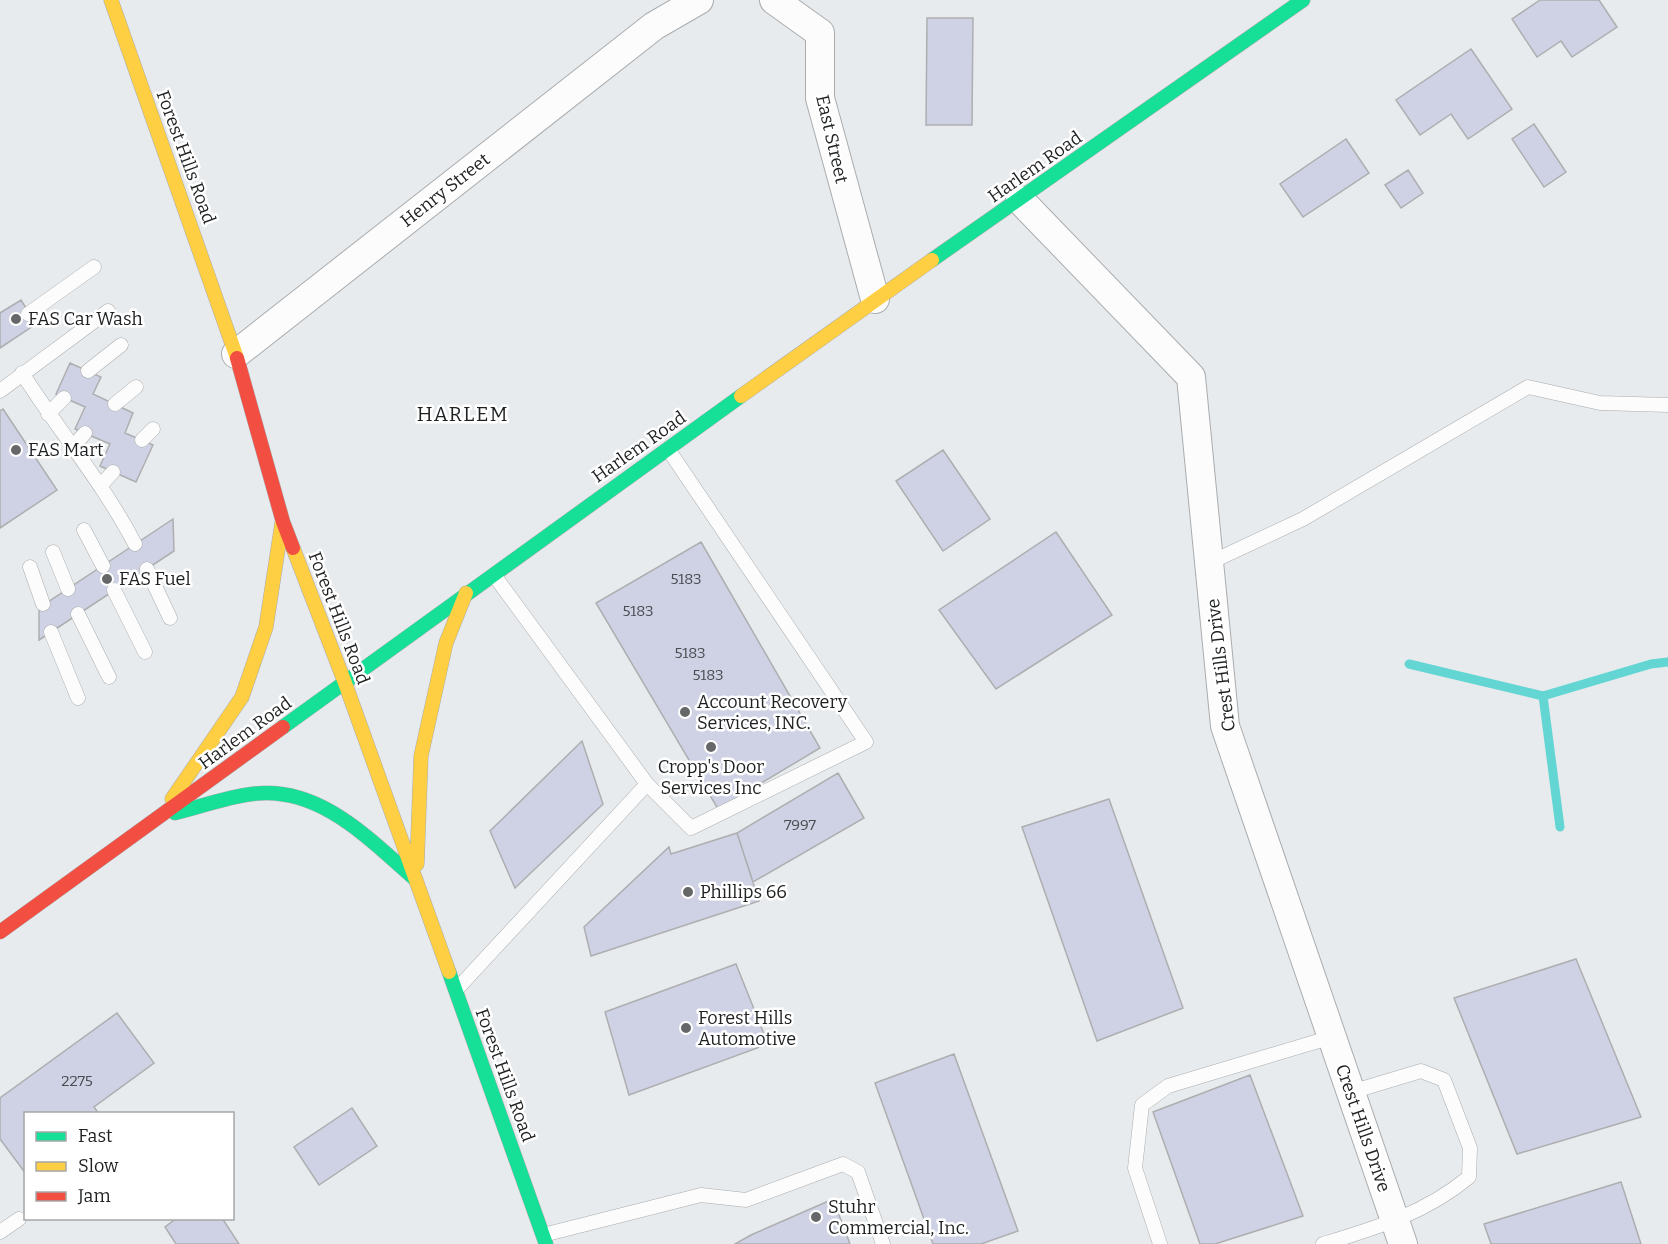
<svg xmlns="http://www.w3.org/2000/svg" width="1668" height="1244" viewBox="0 0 1668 1244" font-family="Bitter,serif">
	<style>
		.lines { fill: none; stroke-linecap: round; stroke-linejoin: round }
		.stream { stroke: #63d5d3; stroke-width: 9 }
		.building { fill: #cfd2e4; stroke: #adaeb0; stroke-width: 1.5 }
		.lane-casing { stroke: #aaacae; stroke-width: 15 }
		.street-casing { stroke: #aaacae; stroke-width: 30 }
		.fast-casing { stroke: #aaacae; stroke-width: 15 }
		.slow-casing { stroke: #aaacae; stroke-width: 15 }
		.jam-casing { stroke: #aaacae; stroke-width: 15 }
		.lane { stroke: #fcfcfc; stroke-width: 14 }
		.street { stroke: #fcfcfc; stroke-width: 28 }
		.fast { stroke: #16e098; stroke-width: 14 }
		.slow { stroke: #ffcf43; stroke-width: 14 }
		.jam { stroke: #f24e42; stroke-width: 14 }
		.poi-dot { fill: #656769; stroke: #fff; stroke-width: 2 }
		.labels { text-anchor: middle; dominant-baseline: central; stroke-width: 5; stroke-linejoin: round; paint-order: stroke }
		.number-label { font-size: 15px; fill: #4a4c52 }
		.street-label { font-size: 18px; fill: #1e2022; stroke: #fff }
		.poi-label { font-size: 18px; fill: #1e2022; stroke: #fff; text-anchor: start }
		.neighbourhood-label { font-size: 20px; letter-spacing: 1.5px; fill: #1e2022; stroke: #fff }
	</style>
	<rect width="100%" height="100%" fill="#e8ebee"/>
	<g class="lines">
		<path class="stream" d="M1409,664L1543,696L1651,664L1668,662
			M1543,696L1560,827"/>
	</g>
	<path class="building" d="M1540,0H1599L1617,27L1572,57L1561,41L1537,57L1512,19Z
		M927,18H973L972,125H926Z
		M1471,49L1512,109L1468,139L1451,114L1420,135L1396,100Z
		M1534,124L1566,172L1544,187L1512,139Z
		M1346,139L1369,173L1303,217L1280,184Z
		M1408,170L1423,193L1401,208L1385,185Z
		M21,300L36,324L0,348V313Z
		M70,363L101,377L93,394L133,413L125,433L153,445L136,482L100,466L110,444L75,429L85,407L56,394Z
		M3,409L57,490L0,528V411Z
		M943,450L990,519L943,551L896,481Z
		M173,519L174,551L39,640V608Z
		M1056,532L1112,615L996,689L939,610Z
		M701,542L820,748L718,809L596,603Z
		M582,741L603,804L515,888L490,831Z
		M838,773L864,818L753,882L737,833Z
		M1109,799L1183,1008L1097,1041L1022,827Z
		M737,833L759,901L591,956L584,927L669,847L671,854Z
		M1576,959L1641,1117L1517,1154L1454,998Z
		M736,964L768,1044L629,1095L605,1012Z
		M117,1013L154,1063L94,1107L99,1114H26V1174L0,1139V1098Z
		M954,1054L1018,1231L981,1244H933L875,1083Z
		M1250,1075L1303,1216L1215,1244H1200L1153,1112Z
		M352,1108L377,1146L319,1185L294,1147Z
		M1621,1182L1641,1244H1491L1484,1224Z
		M833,1199L850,1244H735L751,1235Z
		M177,1218H222L239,1244H176L165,1227Z"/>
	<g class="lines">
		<g class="lane-casing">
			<path id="lane" d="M28,314L94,267
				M88,371L121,345
				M22,373C59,431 103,483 135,544
				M0,391L108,311
				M115,404L136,387
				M48,414L64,398
				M142,440L153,429
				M72,448L85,433
				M101,485L113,472
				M84,530L103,566
				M53,552L68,589
				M1209,563L1303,519L1528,387L1600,403L1668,405
				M30,567L43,604
				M147,569L170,618
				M114,590L145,652
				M78,614L109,677
				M51,632L78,698
				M647,784L691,828L866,742L668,449
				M457,989L647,784L494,575
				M0,1232L19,1219
				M543,1235L701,1195L746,1200L843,1164L858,1172L883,1244
				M1160,1244L1135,1168L1142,1105L1168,1086L1332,1037
				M1323,1244C1376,1228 1426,1213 1469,1177L1470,1148L1444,1080L1421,1071L1351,1092"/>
		</g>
		<g class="street-casing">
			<path id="street" d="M774,0L820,33V98L875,299
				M1020,200L1191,377L1225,726L1403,1244
				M236,354L654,26L699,0"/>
		</g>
		<g class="fast-casing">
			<path id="fast" d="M932,260L1303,0
				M283,727L741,396
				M175,813C200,807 226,797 252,794C319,785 369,839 415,879
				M449,972L546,1244"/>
		</g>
		<g class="slow-casing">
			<path id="slow" d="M111,0L237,358
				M741,396L932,260
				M293,548L345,683L449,972
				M172,799L242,697L266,627L282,523
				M417,864L421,756L446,643L466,593"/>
		</g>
		<g class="jam-casing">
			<path id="jam" d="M237,358L283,522L293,548
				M0,932L283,727"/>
		</g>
		<use href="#lane" class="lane"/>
		<use href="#street" class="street"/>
		<use href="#fast" class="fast"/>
		<use href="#slow" class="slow"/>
		<use href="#jam" class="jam"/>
	</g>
	<g class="poi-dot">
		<circle cx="16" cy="319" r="6"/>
		<circle cx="16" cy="450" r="6"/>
		<circle cx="107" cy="579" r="6"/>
		<circle cx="685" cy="712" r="6"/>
		<circle cx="711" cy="747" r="6"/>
		<circle cx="688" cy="892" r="6"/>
		<circle cx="686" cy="1028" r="6"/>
		<circle cx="816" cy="1217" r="6"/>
	</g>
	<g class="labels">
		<g class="number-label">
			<text x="686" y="579">5183</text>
			<text x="638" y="611">5183</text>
			<text x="690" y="653">5183</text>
			<text x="708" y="675">5183</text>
			<text x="800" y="825">7997</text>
			<text x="77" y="1081">2275</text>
		</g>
		<g class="street-label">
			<text transform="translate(832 139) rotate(77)">East Street</text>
			<text transform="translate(186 157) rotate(70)">Forest Hills Road</text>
			<text transform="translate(1035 167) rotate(-35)">Harlem Road</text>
			<text transform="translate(445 190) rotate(-38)">Henry Street</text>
			<text transform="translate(639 447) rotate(-35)">Harlem Road</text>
			<text transform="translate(339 618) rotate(69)">Forest Hills Road</text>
			<text transform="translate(1221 665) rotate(-97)">Crest Hills Drive</text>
			<text transform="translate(245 733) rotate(-36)">Harlem Road</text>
			<text transform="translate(505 1075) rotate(70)">Forest Hills Road</text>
			<text transform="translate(1363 1128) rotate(71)">Crest Hills Drive</text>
		</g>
		<g class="poi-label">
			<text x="28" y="319">FAS Car Wash</text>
			<text x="28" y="450">FAS Mart</text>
			<text x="119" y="579">FAS Fuel</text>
			<text x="697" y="702">Account Recovery<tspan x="697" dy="21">Services, INC.</tspan></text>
			<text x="711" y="767" text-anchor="middle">Cropp's Door<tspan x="711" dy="21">Services Inc</tspan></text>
			<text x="700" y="892">Phillips 66</text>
			<text x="698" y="1018">Forest Hills<tspan x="698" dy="21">Automotive</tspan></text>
			<text x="828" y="1207">Stuhr<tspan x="828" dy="21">Commercial, Inc.</tspan></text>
		</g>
		<g class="neighbourhood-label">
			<text x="463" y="414">HARLEM</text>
		</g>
	</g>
	<rect x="24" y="1112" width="210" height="108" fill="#ffffff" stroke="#a5a6a7" stroke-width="1.5"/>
	<rect x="36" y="1132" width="30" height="9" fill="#16e098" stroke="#a5a6a7" stroke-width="1.5"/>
	<text x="78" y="1142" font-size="18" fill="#1e2022">Fast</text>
	<rect x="36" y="1162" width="30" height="9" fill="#ffcf43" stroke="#a5a6a7" stroke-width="1.5"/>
	<text x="78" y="1172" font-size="18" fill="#1e2022">Slow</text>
	<rect x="36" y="1192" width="30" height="9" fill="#f24e42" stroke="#a5a6a7" stroke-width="1.5"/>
	<text x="78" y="1202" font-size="18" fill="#1e2022">Jam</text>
</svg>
